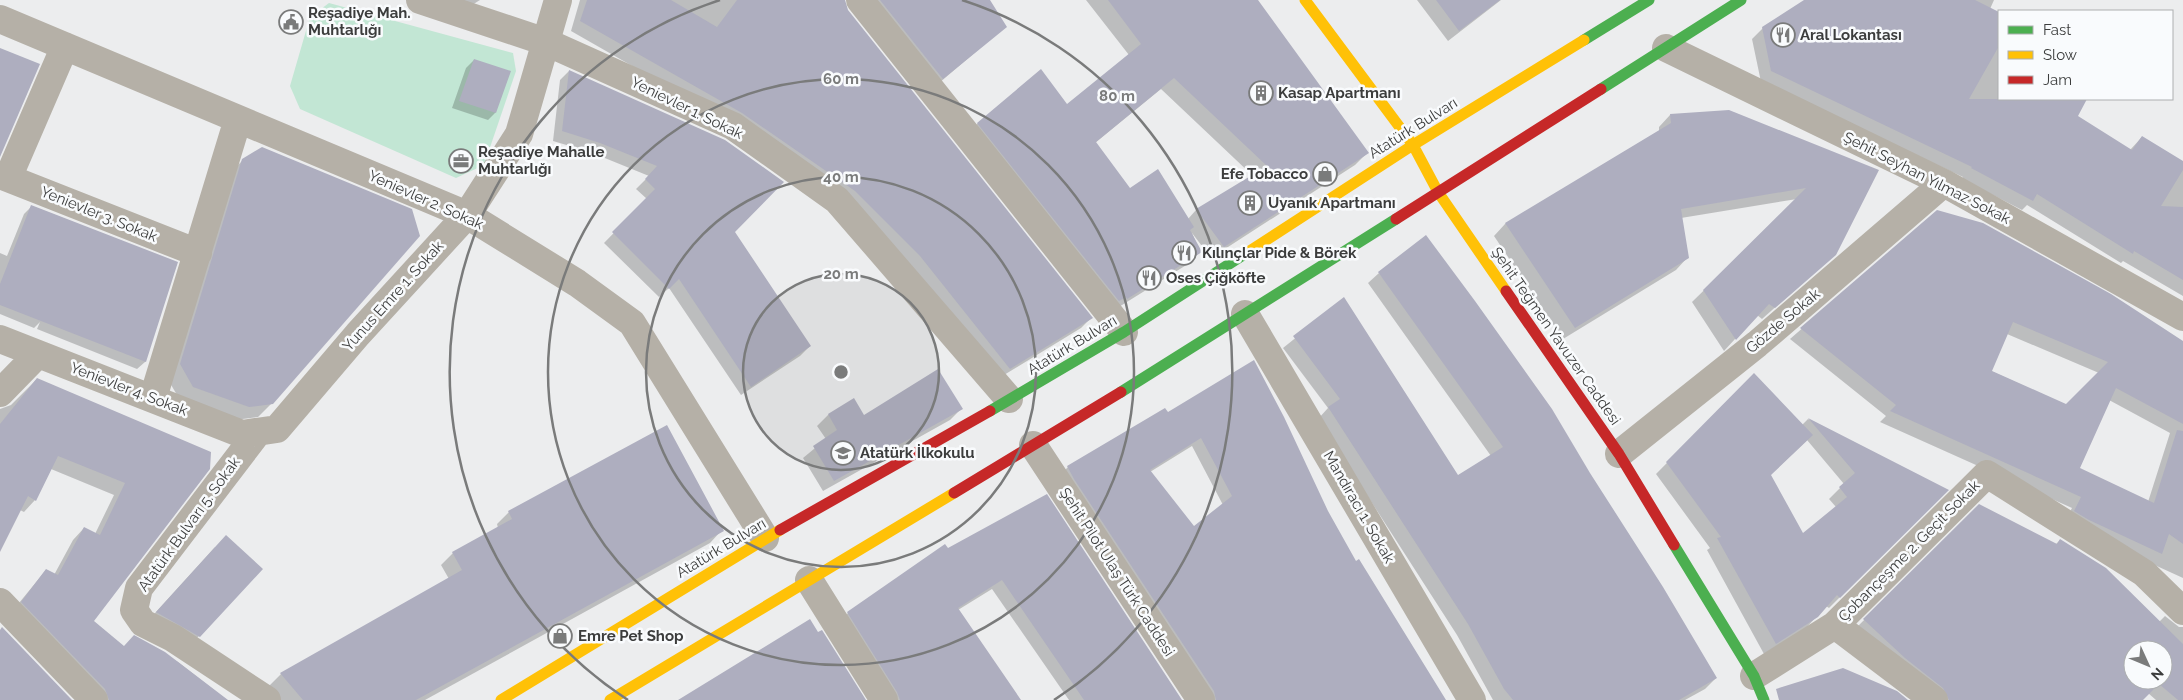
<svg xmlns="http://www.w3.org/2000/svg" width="2183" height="700" viewBox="0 0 2183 700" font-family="Raleway,sans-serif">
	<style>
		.green { fill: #c2e6d4 }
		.shadow { fill: #0003; fill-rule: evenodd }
		.building { fill: #aeaebf; fill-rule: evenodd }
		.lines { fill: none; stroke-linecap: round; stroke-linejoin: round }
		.street { stroke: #b5b0a7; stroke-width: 28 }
		.fast { stroke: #4caf50; stroke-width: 11 }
		.slow { stroke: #ffc107; stroke-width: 11 }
		.jam { stroke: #c62828; stroke-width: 11 }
		.ring { fill: none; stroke: #7a7b7b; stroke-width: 2.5 }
		.labels { text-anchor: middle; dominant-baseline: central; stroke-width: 5; stroke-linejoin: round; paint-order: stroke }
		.poi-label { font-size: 15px; font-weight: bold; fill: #3c3d3d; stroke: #f9fbfd; text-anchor: start }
		.street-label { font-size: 15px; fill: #3c3d3d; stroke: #f9fbfd }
		.centre { fill: #7a7b7b; stroke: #f9fbfd; stroke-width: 2.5 }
		.ring-label { font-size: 15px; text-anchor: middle; font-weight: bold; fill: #7a7b7b; stroke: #f9fbfd; stroke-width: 5; stroke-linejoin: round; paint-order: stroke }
	</style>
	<rect width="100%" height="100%" fill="#ecedee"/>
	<path class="green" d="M329,3L513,53L516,71L484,165L456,178L300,109L290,86L310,17Z"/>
	<path class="shadow" d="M452,0H480L472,5Z
		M580,0H844L847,10L1091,318L1081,328L999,378L910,266L732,123L571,31Z
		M862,0H989L1005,27L932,89Z
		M1086,0H1257L1367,153L1355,165L1211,258L1192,233L1200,252L1188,264L1114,310L966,136L978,123L1067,106L1129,55ZM1161,89L1253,176L1196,210L1188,219L1130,190L1095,143Z
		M1417,0H1501L1448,41Z
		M1806,0H1994L1990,9L1999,13V99H2086L2076,117L2130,150L2142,137L2183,163V296L2123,261L2121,263L2027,205L2022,210L1962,179L1963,177L1761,82L1752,39L1763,28Z
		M474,60L510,72L495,113L488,120L452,108L466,68Z
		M569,71L734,232L810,346L800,356L741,395L669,288L659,297L604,243L647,199L636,189L649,176L590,152L553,141L560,80Z
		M1670,115L1877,171L1835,254L1762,319L1757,315L1724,351L1692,302L1797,199L1681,218L1687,258L1676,270L1563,339L1494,236L1505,224L1659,131V127Z
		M243,160L272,403L258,417L235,420L180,400L167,378L229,174Z
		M32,206L177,263L145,362L137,369L37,329L40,322L34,328L0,314V253L7,256L24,214Z
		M1937,211L2183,343V578L2078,530L2065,521L2072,508L1880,422L1886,416L1790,339ZM2007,334L2099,373L2066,405L1991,371ZM2109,400L2170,433L2148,502L2079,469Z
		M1379,273L1716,678L1705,689L1685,700H1493L1457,635L1318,419L1328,408L1283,348L1344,299L1458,477L1491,456L1368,283Z
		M1754,375L1802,425L1808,419L1947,490L1829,608L1826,606L1806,628L1764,654L1707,550L1710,548L1656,474ZM1807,440L1844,484L1829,499L1836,507L1802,535L1769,476Z
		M37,379L209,453L93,621L124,648L134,637L178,662L227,700H93L10,614L46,570L54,575L73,540L84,528L95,534L114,495L51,469L35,500L24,512L20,510L0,541V409L11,405Z
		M854,400L864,417L961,409L950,420L823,491L803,458L826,439L817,426L828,415Z
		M1167,414L1327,512L1356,563L1359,561L1444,700H1204L1059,476L1068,467ZM1192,446L1223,505L1194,528L1150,472Z
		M1046,496L1181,700H1069L992,589L958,610L1020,700H887L839,622L848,613L947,550Z
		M1979,506L2055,545L2060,540L2159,622L2165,616L2179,627H2183V700H2156L2148,693L2141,700H1934L1854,630ZM2133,650H2163V680H2133Z
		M509,512L722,530L710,543L425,700H281L269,686L281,674L449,579L441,565L453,553L498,528L497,524Z
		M215,547L199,636L188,647L146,623Z"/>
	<path class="building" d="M587,0H671L717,27L737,0H845L848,10L1093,318L1010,369L920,256L855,191L742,113L580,21Z
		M880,0H990L1007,27L943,79Z
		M1108,0H1258L1369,153L1224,247L1196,209L1267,166L1174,78L1096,142L1130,188L1158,169L1194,227L1190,230L1202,252L1127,299L1126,297L1119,301L977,123L1041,69L1067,104L1141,44Z
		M1436,0H1500L1459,31Z
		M1804,0H1975L1999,12V46L1969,99H2087L2078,116L2132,150L2142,136L2183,161V170L2161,206L2183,207V280L2134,251L2133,254L2037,194L2033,201L1971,168L1972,167L1771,71L1762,27Z
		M0,48L40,64L0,157Z
		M474,59L511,71L496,113L459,101Z
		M569,70L725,140L784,182L735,232L811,346L751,387L679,279L669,289L612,232L655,189L645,179L657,166L600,143L562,131Z
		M1729,110L1879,170L1836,255L1775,308L1769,304L1736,340L1703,290L1806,188L1681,209L1689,258L1575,328L1505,223L1671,123L1670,114Z
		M262,147L412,209L420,236L273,404L249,407L193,387L180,364L242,159Z
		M31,205L178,262L146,362L0,305V284Z
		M1937,210L1983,223L2111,294L2183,341V424L2116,388L2080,468L2154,503L2177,430L2183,431V544L2169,534L2162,554L2089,520L2074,511L2081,497L1890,411L1896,405L1800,328ZM2013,322L2108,362L2066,404L1992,371Z
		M1426,235L1475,301L1552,409L1590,473L1663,587L1717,678L1679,700H1513L1504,689L1468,624L1328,407L1340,399L1293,336L1344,297L1458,475L1503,447L1378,272Z
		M1254,360L1284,417L1328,511L1356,561L1359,559L1446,700H1216L1214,691L1074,479L1067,466L1165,408L1168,412ZM1201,438L1232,496L1194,526L1150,470Z
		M938,369L963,409L834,481L813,446L837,430L828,414L854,398L864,415Z
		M1754,373L1813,435L1771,475L1803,533L1847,497L1839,487L1855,473L1808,418L1949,490L1840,598L1837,595L1818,617L1776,644L1717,538L1721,537L1666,462Z
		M37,378L211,452L210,469L94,621L124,646L134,635L165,652L228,700H109L105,689L21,602L46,569L58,575L84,527L100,535L125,483L58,456L36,501L28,496L0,552V424Z
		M667,425L724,531L416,700H303L280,673L462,570L452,552L512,519L508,511Z
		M1047,494L1182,700H1084L1002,580L958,608L1021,700H900L897,692L847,612L945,544L948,548Z
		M1979,504L2057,544L2060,539L2106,568L2183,644V700H2178L2159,684L2143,700H1949L1943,688L1905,658L1863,619ZM2133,650H2163V680H2133Z
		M226,535L263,569L200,637L156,612Z
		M810,619L818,632L822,630L866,700H678Z
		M2,627L72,700H0V630Z
		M1843,668L1897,691L1908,700H1779L1776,689Z"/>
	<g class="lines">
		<path class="street" d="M420,0L546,42L733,126L837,200L1009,399
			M860,0L1124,332
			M0,19L467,215L577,283L632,323L765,538
			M1666,48L1944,183L2183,317
			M0,175L198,253
			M8,178L65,46
			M1245,314L1472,700
			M0,339L242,434L277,429L358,334L467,215L519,134L558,0
			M0,393L38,354
			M153,398L238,119
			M258,432L139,588L134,610L143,623L173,638L267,700
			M1033,445L1201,700
			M1619,454L1757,344L1944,183
			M809,580L884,700
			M0,602L94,700
			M1835,625L1934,700
			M1754,676L1835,625L1987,474L2144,573L2183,611"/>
		<path class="fast" d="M1584,40L1649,0
			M1601,89L1741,0
			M1121,392L1396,219
			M990,411L1124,332L1248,252
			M1674,545L1754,676L1764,700"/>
		<path class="slow" d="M1305,0L1413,145L1438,192L1506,291
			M1248,252L1413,145L1584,40
			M501,700L780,530
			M610,700L954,493"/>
		<path class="jam" d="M1396,219L1601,89
			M1506,291L1619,454L1674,545
			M954,493L1121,392
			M780,530L990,411"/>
	</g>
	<circle cx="841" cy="372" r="98" fill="#7a7b7b" fill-opacity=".12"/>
	<g class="ring">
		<circle cx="841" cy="372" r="98"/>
		<circle cx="841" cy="372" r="195"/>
		<circle cx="841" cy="372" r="293"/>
		<path d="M628 700A391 391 0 0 1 720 0M962 0A391 391 0 0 1 1054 700"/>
	</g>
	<defs>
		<g id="civic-ring" transform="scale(1.25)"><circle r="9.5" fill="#f9fbfd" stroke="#7a7b7b" stroke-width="1.5"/><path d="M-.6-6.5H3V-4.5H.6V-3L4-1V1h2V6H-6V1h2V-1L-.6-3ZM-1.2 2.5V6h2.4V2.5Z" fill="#7a7b7b"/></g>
		<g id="restaurant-ring" transform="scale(1.25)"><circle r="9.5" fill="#f9fbfd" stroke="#7a7b7b" stroke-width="1.5"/><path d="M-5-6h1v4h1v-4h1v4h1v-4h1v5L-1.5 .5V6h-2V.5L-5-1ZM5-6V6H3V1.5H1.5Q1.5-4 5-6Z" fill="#7a7b7b"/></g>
		<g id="building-ring" transform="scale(1.25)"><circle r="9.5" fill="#f9fbfd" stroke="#7a7b7b" stroke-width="1.5"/><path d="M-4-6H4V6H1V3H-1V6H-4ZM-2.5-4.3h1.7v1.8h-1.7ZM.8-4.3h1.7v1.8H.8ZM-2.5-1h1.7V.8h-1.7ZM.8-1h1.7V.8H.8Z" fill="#7a7b7b"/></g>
		<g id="office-ring" transform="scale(1.25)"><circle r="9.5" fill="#f9fbfd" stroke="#7a7b7b" stroke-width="1.5"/><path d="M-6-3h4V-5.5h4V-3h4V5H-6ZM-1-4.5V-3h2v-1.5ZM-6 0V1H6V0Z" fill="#7a7b7b"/></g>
		<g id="shop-ring" transform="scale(1.25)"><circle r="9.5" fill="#f9fbfd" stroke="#7a7b7b" stroke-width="1.5"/><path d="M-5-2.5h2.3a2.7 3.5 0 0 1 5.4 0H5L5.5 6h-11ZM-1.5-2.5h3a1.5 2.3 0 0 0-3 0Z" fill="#7a7b7b"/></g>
		<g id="school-ring" transform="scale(1.25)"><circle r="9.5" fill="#f9fbfd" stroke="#7a7b7b" stroke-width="1.5"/><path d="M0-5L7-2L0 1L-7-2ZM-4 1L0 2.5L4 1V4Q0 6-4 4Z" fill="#7a7b7b"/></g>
	</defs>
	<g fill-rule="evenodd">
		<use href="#civic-ring" x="291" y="22"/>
		<use href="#restaurant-ring" x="1783" y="35"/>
		<use href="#building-ring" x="1261" y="93"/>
		<use href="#office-ring" x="461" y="161"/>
		<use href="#shop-ring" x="1325" y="174"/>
		<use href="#building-ring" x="1250" y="203"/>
		<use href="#restaurant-ring" x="1184" y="253"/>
		<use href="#restaurant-ring" x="1149" y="278"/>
		<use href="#school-ring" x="843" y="453"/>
		<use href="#shop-ring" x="560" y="636"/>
	</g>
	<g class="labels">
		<g class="poi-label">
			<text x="308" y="13">Reşadiye Mah.<tspan x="308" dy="17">Muhtarlığı</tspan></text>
			<text x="1800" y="35">Aral Lokantası</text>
			<text x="1278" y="93">Kasap Apartmanı</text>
			<text x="478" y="152">Reşadiye Mahalle<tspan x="478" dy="17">Muhtarlığı</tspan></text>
			<text x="1308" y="174" text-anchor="end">Efe Tobacco</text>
			<text x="1268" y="203">Uyanık Apartmanı</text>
			<text x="1202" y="253">Kılınçlar Pide &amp; Börek</text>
			<text x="1166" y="278">Oses Çiğköfte</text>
			<text x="860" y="453">Atatürk İlkokulu</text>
			<text x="578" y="636">Emre Pet Shop</text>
		</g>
		<g class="street-label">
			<text transform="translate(687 108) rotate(26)">Yenievler 1. Sokak</text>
			<text transform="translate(1413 128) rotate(-32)">Atatürk Bulvarı</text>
			<text transform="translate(1927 178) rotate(27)">Şehit Seyhan Yılmaz Sokak</text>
			<text transform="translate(426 200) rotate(24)">Yenievler 2. Sokak</text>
			<text transform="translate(99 214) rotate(22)">Yenievler 3. Sokak</text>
			<text transform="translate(393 296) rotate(-48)">Yunus Emre 1. Sokak</text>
			<text transform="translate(1783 321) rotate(-40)">Gözde Sokak</text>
			<text transform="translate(1556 336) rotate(55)">Şehit Teğmen Yavuzer Caddesi</text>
			<text transform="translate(1072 345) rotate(-31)">Atatürk Bulvarı</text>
			<text transform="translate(129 389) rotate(21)">Yenievler 4. Sokak</text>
			<text transform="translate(1359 507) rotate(60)">Mandıracı 1. Sokak</text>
			<text transform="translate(189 524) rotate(-54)">Atatürk Bulvarı 5. Sokak</text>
			<text transform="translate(721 548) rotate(-31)">Atatürk Bulvarı</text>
			<text transform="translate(1909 551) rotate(-45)">Çobançeşme 2. Geçit Sokak</text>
			<text transform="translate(1117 572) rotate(57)">Şehit Pilot Ulaş Türk Caddesi</text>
		</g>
	</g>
	<circle cx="841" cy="372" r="8" class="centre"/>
	<g class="ring-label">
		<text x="841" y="84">60 m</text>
		<text x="1117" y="101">80 m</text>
		<text x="841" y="182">40 m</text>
		<text x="841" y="279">20 m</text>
	</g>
	<rect x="1998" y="10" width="175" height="90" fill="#f9fbfd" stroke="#adafb0"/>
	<rect x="2008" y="26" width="25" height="8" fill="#4caf50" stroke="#adafb0"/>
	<text x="2043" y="35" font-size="15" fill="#3c3d3d">Fast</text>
	<rect x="2008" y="51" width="25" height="8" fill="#ffc107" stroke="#adafb0"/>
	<text x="2043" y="60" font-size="15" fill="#3c3d3d">Slow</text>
	<rect x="2008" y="76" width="25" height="8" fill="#c62828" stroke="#adafb0"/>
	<text x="2043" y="85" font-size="15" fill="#3c3d3d">Jam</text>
	<g transform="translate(2148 665) rotate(134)"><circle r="24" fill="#f9fbfd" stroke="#adafb0"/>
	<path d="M0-4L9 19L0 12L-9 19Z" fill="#7a7b7b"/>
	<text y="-8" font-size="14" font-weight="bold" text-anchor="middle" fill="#3c3d3d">N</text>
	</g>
</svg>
